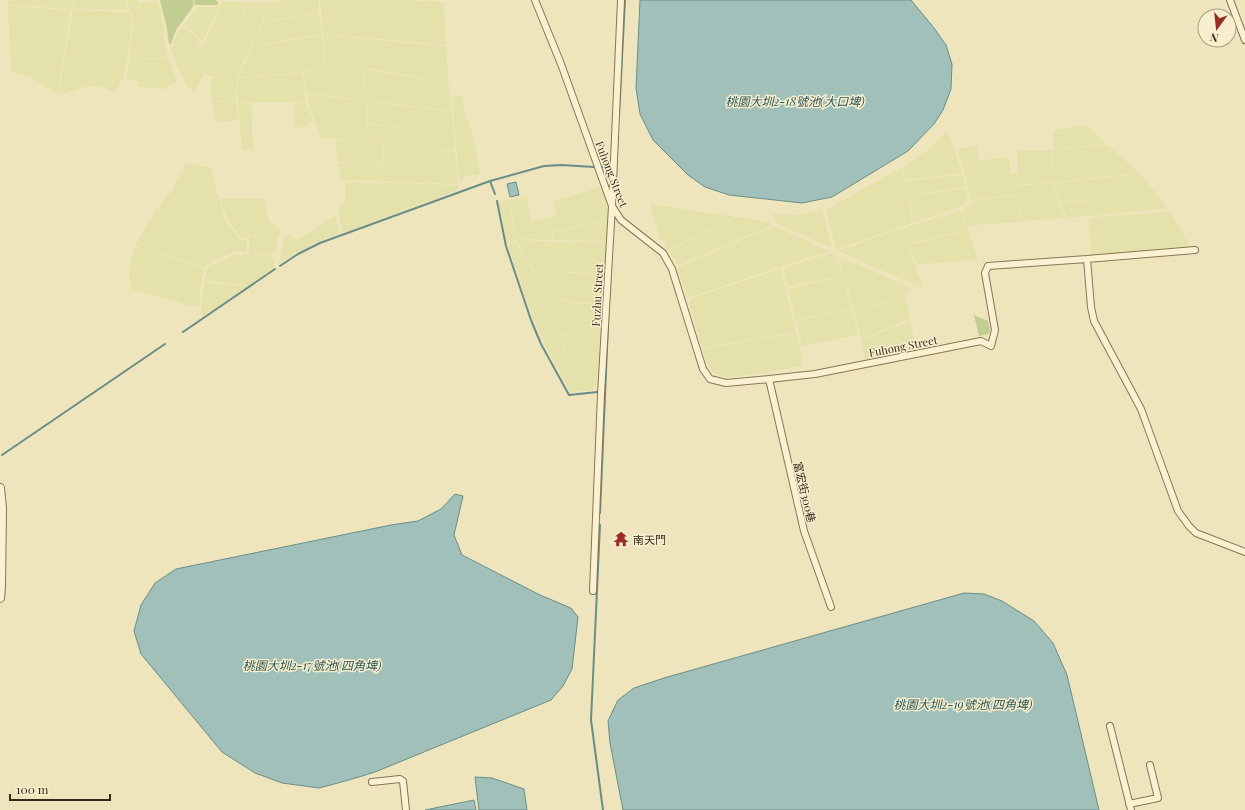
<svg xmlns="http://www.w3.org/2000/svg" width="1245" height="810" viewBox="0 0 1245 810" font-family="'Playfair Display','Noto Sans TC',serif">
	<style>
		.farmland { fill: #e5e1aa }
		.green { fill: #c1cd91 }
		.water { fill: #a1c0ba; stroke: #688e88 }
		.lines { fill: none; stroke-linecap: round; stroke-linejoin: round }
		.stream { stroke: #688e88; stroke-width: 2 }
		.minor-casing { stroke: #887556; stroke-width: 8 }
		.tertiary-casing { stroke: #887556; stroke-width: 10 }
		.minor { stroke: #faf1d1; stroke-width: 6 }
		.tertiary { stroke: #faf1d1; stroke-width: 8 }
		.labels { text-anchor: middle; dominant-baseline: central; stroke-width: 3; stroke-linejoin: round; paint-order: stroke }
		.street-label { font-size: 11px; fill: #362b1b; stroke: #f6eecd }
		.poi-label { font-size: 11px; fill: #362b1b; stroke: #f6eecd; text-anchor: start }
		.water-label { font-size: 12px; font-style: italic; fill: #2a5657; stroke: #f6eecd }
	</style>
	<rect width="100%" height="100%" fill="#efe5bd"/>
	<path class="farmland" d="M7,0H37L36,7L8,5Z
		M38,0H73L72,9L37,7Z
		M74,0H126L125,3L128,10L73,9Z
		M128,0H138V3L158,2L164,28L163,37L168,57L129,60L133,18L127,3Z
		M282,0H319V12L264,22L270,2H279Z
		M320,0H406L444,2L446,45L323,34Z
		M222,2H248L215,77L204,74L194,92L186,85L218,13V9Z
		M249,2L269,3L262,23L243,63L238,78L236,92V99L212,102L210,88L212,77L215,78Z
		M8,6L71,10L58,92L56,93L31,77L11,72Z
		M219,6L203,41L184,25L198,7Z
		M73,10L128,12L131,14L130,37L124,75L116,92L102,87L92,86L84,87L65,93H59Z
		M319,13L322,34L252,46L263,23Z
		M183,26L200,40L198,43L202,46L186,85L178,68L171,49L177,34Z
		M322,35L325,63L303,73L239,77L252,47Z
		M323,35L430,45L425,78L392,72V70V72L326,63Z
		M430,45L446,46L449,91L424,89L449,92L451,100L452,111L366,100L364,69L425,79V85Z
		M168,58L177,82L167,86V88L165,89L137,87L138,82L126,79L129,61Z
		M325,63L363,69L366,100L306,93L304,74Z
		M303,74L306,102H238L237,92L239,78Z
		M307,94L366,101L368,142L321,138L308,103Z
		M462,95L464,110L473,134L480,175H469L459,181L452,97Z
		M236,100L238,120L216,122L212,103Z
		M367,101L452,112L454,135L368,123Z
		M238,103H251L253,150H242Z
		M294,103H306L313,121L305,127H294Z
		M368,124L454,135L455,151L369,142Z
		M1087,125L1106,144L1053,149V130Z
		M945,132L950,136L962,173L905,180L902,167L932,147Z
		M335,140L383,144L382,162H338Z
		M384,144L455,152L458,184L341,180L338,163H382V180Z
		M977,145L979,160L1009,157L1010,173H1017L1018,194L971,200L965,173L957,149Z
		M1108,145L1139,173L1053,182L1051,150Z
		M1017,150H1050L1053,182L1018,185Z
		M186,163L211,168L225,220L240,239L247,240V252H234L217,259L205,267L135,246L156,210L171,192Z
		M901,168L909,197L912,223L836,250L826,210Z
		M1140,174L1157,194L1061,202L1054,183Z
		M963,175L965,187L909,196L906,181Z
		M345,182L458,185V190L343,233L338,212L345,201Z
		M1053,183L1065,218L1020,221L1018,186Z
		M602,186L611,211L608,219L552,232L547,218L557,215L553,202Z
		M966,188L968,200L966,202L958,208L913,223L910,197Z
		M1157,194L1167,209L1067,218L1061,203Z
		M1018,195L1019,222L968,226L962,210L969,206L971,201Z
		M526,196L536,239H516L510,200Z
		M220,198H266V209L269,221L280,230V234L278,236L248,235V239L241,237L228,221Z
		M509,200L515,239V241L509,242L508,244L499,203Z
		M650,204L736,217L668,250L666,248V242L660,239Z
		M822,210L832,248L776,223L773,213L798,215Z
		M961,210L968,229L908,244L903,228Z
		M1169,211L1181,229L1190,247L1091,255L1089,218Z
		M335,216L337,223L338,234L316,243L295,253L279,264L285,233L297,240Z
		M738,217L760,220L773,225L677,266L675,259L669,251Z
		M547,218L553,240H537L533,221Z
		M608,220L607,241L554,240L552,233Z
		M774,226L831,252L806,258L688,298L677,268Z
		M902,228L911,255L874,267L838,251Z
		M968,230L978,260L916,264L909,245Z
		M249,236H278L275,252H273V254L249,253Z
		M517,240L549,242L568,273L605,275L604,303H590L561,300L556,301L523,254Z
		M516,242L522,255L556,302L561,301L574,303L581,328L558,337L547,317L534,322L508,245L510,243Z
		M550,242H604L606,245L605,274L568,272Z
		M135,247L205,268L201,282L199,308L132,289L129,279L130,265Z
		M833,253L836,255L842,275L788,287L784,273V270L786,268L804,261Z
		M247,254L272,255V258H274V268L249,285L204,281L207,268L234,255Z
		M911,255L922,285V288L875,267Z
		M838,256L914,289L905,293L855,314Z
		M783,268L781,272L782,275L796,332L703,348L689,302L692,298Z
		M843,276L852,308L796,320L788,289Z
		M204,283L248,286L202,317L201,310Z
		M905,294L910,319L861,340L855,315Z
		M575,303L603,305L602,323L581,327Z
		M852,309L858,335L802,346L796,321Z
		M547,318L572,363L575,365H599L598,385L593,386V390L571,392L549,353L535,323Z
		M910,321L916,348L865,360L861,341Z
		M602,324L600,364H576L573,363L559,338L581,328Z
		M797,333L803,366L743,376L723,377L712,371L706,360L703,349Z"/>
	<path class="green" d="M160,0H193L194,5L176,30L171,44H169L167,29Z
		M194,0H215L218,2V5H195Z
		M974,315L988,321L990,331L988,334L979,336Z"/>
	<path class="water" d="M640,0H911L934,28L946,45L952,64L951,89L943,110L934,124L908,151L832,197L802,203L729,195L705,187L688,175L653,140L640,114L636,88Z
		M516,182L519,195L510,197L507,184Z
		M455,494L463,496L454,535L462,555L540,595L571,608L578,617L572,669L563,686L551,700L375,772L349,780L319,788L282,783L255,773L222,752L141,654L134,631L141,605L155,583L176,569L391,525L418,521L441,509Z
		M964,593L984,594L1002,601L1034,621L1053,643L1067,675L1099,810H623L610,743L608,721L618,700L634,688L664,678Z
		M475,777L492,778L524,789L527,810H479Z
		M474,800L476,810H425Z"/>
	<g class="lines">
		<path class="stream" d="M619,115L625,0
			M602,167L609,168
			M490,181L495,194
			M497,201L506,246L531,320L541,344L569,395L597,392
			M280,266L298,254L320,243L490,181L544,166L562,165L594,167
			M183,332L275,269
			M2,455L165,344
			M600,513L609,301
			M600,525L591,720L603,810"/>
		<g class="minor-casing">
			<path id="minor" d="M535,0L561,64L612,206L621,220L663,253L672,269L703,369L710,379L726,383L769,379L815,374L981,341L991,346L995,330L985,273L988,266L1087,259L1091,307L1094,321L1141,409L1178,511L1189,526L1196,533L1245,552
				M1230,0L1245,40
				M1087,259L1195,250
				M769,379L804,531L831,607
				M593,591L601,394L612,206L621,0
				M1110,726L1131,810
				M372,782L400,779L403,781L406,810
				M1129,804L1158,798L1150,765"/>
		</g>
		<g class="tertiary-casing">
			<path id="tertiary" d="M0,488L2,508L1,587L0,598"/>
		</g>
		<use href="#minor" class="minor"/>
		<use href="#tertiary" class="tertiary"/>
	</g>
	<defs>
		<g id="temple-bare" transform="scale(1.2)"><path d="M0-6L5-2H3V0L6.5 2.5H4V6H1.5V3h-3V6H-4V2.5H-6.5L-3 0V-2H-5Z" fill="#992d24" stroke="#f6eecd" stroke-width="2.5" paint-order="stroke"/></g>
	</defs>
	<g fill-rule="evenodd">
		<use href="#temple-bare" x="621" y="539"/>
	</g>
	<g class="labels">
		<g class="street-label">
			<text transform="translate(612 174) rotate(69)">Fuhong Street</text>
			<text transform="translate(597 295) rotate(-87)">Fuzhu Street</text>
			<text transform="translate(903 346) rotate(-11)">Fuhong Street</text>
			<text transform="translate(805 492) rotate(77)">富宏街300巷</text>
		</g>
		<g class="poi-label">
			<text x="633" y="539">南天門</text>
		</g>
		<g class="water-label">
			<text x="795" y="101">桃園大圳2-18號池(大口埤)</text>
			<text x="312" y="665">桃園大圳2-17號池(四角埤)</text>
			<text x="963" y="704">桃園大圳2-19號池(四角埤)</text>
		</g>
	</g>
	<g transform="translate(1217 28) rotate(195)"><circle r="19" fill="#f6eecd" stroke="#a9a086"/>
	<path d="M0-3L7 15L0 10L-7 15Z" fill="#992d24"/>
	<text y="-6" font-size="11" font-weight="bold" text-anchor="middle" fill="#362b1b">N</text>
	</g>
	<path d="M10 794v6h100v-6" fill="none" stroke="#362b1b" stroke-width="2"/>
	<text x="16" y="794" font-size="12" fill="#362b1b" stroke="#f6eecd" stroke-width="3" paint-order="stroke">100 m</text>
</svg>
